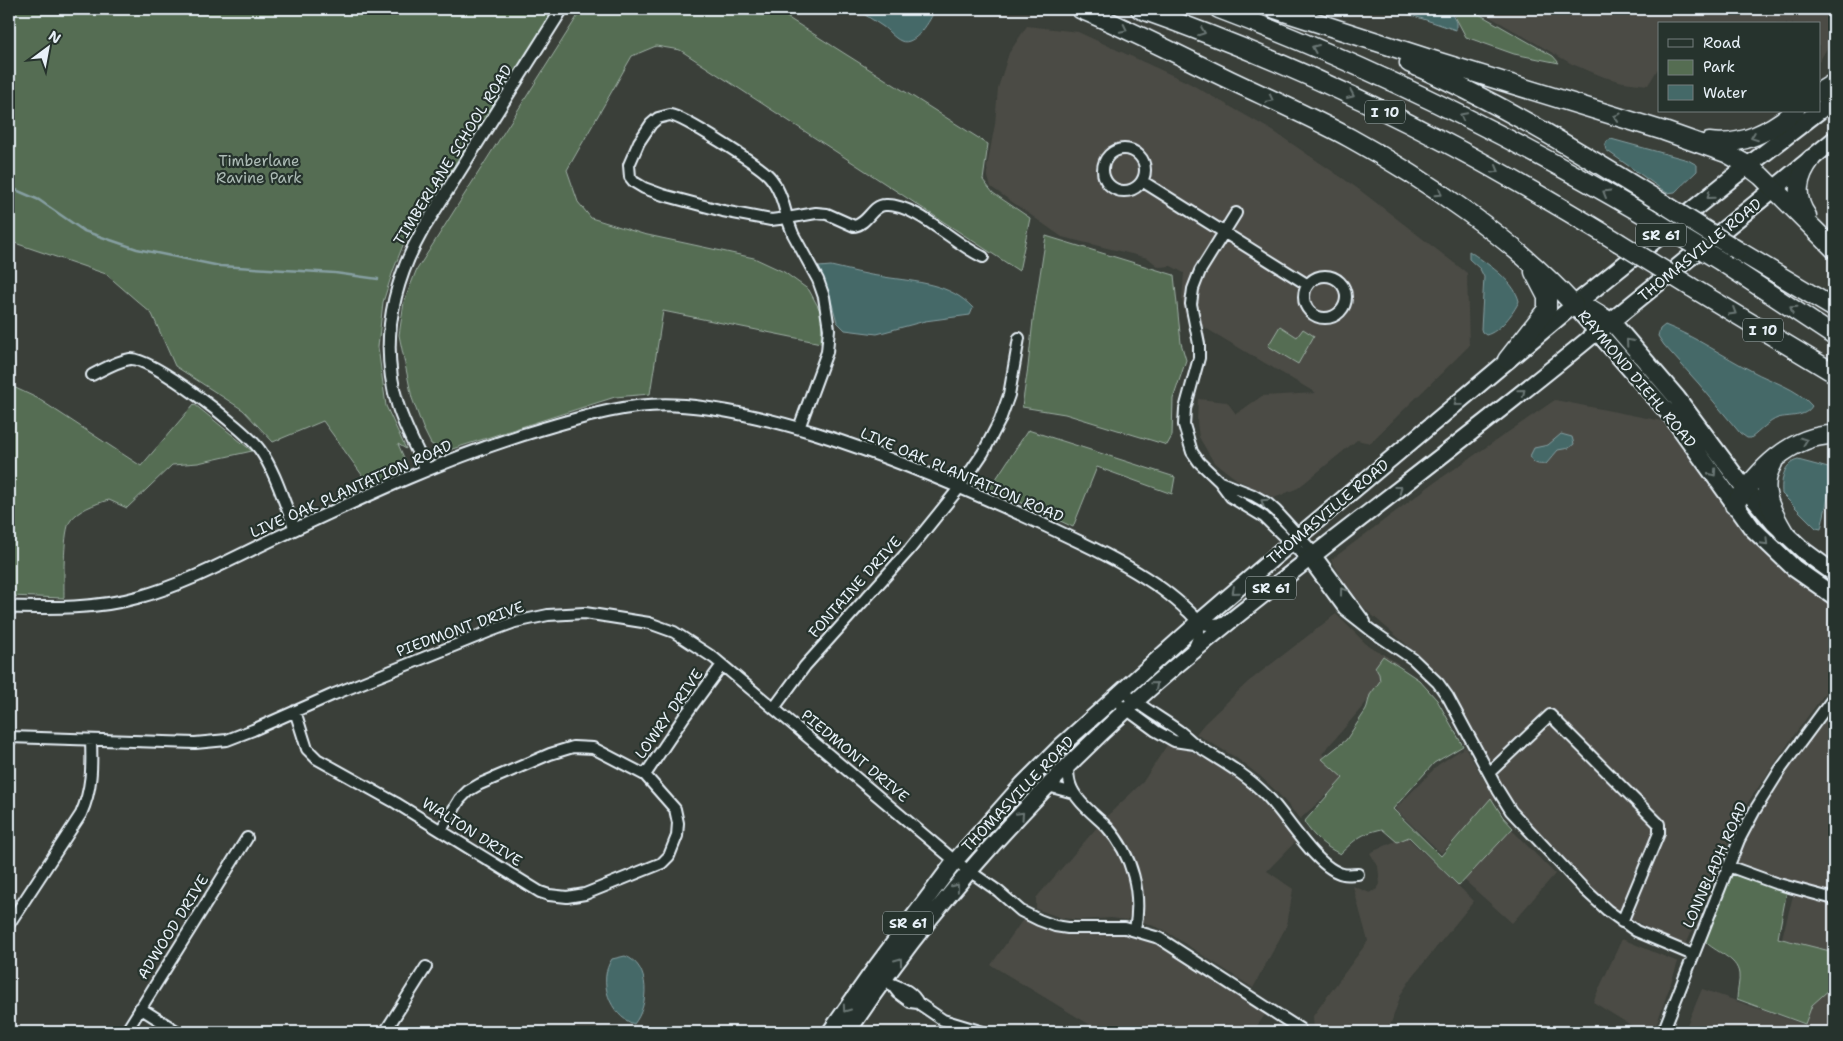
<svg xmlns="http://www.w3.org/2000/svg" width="1843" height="1041" viewBox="0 0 1843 1041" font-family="'Shantell Sans',sans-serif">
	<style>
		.built { fill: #4b4b45 }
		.green { fill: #556d52; stroke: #9eafa5 }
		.water { fill: #446968; stroke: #869fa2 }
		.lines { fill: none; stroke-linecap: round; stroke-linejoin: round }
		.stream { stroke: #869fa2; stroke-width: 2.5 }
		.minor-casing { stroke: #e8f1f8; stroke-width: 14 }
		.tertiary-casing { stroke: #e8f1f8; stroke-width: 15 }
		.primary-casing { stroke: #e8f1f8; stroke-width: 19 }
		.trunk-casing { stroke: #e8f1f8; stroke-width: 20 }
		.motorway-casing { stroke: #e8f1f8; stroke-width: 21 }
		.minor { stroke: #26332d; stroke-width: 10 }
		.tertiary { stroke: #26332d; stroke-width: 11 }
		.primary { stroke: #26332d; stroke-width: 15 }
		.trunk { stroke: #26332d; stroke-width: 16 }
		.motorway { stroke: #26332d; stroke-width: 18 }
		.motorway-bridge-casing { stroke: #e8f1f8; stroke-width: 21; stroke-linecap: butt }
		.motorway-bridge { stroke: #26332d; stroke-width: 18 }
		.oneway { stroke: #6a7674 }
		.labels { text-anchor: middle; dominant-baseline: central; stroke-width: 4.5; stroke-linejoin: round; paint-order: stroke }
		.shield { fill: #26332d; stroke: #aeb8bb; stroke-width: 1 }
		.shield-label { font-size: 14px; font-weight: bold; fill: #e8f1f8 }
		.street-label { font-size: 15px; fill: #e8f1f8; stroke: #26332d }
		.park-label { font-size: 15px; fill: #adbcb6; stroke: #26332d }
	</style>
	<rect width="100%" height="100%" fill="#3a3f39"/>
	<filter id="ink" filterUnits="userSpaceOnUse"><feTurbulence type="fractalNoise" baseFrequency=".02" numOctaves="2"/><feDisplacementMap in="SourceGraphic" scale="10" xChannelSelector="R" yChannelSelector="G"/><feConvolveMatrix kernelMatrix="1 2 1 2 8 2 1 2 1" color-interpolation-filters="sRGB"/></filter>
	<g filter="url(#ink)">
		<path class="built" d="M1476,9H1834V36L1819,62V24H1659V67L1648,85L1623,82L1604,77L1572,64Z
			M1027,26L1078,32L1187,82L1273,131L1357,188L1467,273L1469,346L1370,443L1357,440L1298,488L1274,498L1236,479L1213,461L1199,437L1197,423L1198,399L1227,402L1236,414L1262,396L1316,393L1185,316L1182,300L1184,273L1171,266L1159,267L1148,258L1062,237L991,187L988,177L987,167L995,124L998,88L1009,53Z
			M1555,400L1662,421L1736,522L1770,557L1796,579L1834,606V681L1797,731L1740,814L1686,945L1663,938L1610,905L1575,872L1527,821L1503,789L1449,688L1407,645L1366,610L1345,583L1331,560L1431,485Z
			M1336,614L1366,644L1399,664L1322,754L1346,777L1300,819L1277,792L1260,776L1235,757L1196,734L1204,724L1248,682Z
			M1834,703V1032H1684L1702,989L1805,1025L1827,951L1782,938L1794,892L1733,872L1758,810L1772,787Z
			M1169,742L1213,761L1246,782L1258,792L1298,839L1267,871L1293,889L1287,925L1253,988L1164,930L1143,922L1142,914L1143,895L1139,872L1131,852L1107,816L1143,782Z
			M1465,747L1495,799L1441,853L1395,809L1438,765Z
			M1099,825L1123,856L1131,877L1134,901L1132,913L1127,920L1111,918L1081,920L1062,918L1036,909V898Z
			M1511,829L1555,874L1512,923L1462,878Z
			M1406,836L1474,901L1413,976L1401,994L1388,1032H1314L1313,1016L1368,941L1353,886L1370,893L1377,889L1380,884L1378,866L1370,853Z
			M1024,918L1060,933L1079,934L1107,932L1137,936L1157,943L1181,956L1266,1013L1253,1032H1102L991,965Z
			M1622,939L1678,962L1654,1032H1642L1593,1002Z"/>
		<path class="green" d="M9,9H557L405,240L393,271L383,302L378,347L386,406L406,449L398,444L409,469L370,486L323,421L273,442L243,410L175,366L152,314L106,274L9,241Z
			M582,9H774L988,144L983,180L993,193L1030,218L1019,271L680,50L656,46L632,56L567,170L578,202L591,218L643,234L754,258L784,272L809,290L822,314L821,343L663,311L650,394L615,397L446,451L431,444L423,428L412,398L399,335L404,302L416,271Z
			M1451,9H1470L1553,56L1559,63L1514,54L1466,37Z
			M1046,236L1174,275L1181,343L1186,360L1173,399L1172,436L1167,445L1065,414L1022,407L1028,367L1033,320Z
			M1280,326L1297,337L1303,329L1314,336L1298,364L1268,346Z
			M9,385L37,398L141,466L194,404L252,451L198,463L172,465L127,508L109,500C97,503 75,511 69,523C63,538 64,581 64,598L9,596Z
			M1028,430L1175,477L1172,494L1097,467L1073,527L990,488Z
			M1383,656L1419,680L1437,700L1463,746L1434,763L1393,809L1441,856L1491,798L1503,817L1513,828L1459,886L1409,837L1397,842L1382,829C1360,834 1356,839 1340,854C1324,846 1314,837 1304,822L1343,778L1322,759L1346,740L1366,710L1370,695L1380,681L1379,674L1375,667Z
			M1732,872L1787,890L1778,938L1834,952L1831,988L1812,1005L1805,1024L1737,999C1737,991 1740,981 1739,974C1737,957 1714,952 1705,941Z"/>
		<path class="water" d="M855,9H935C931,20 915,47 901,41C894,38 888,30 882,26C873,20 864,14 855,9Z
			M1393,9H1449L1456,22V30Z
			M1611,139L1688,160L1697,165V171L1675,192L1667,193L1606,150L1605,146L1607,141Z
			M1469,251C1486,263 1514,280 1519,301C1514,313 1499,332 1486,335L1482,332L1481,329L1484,277L1480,269L1469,259Z
			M831,266C849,270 867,275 884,277C916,282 950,283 973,308L970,315L925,321L877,334L845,330L837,322L829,293L819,267Z
			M1665,325C1696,337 1723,356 1752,371C1772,382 1797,388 1812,406C1805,418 1789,415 1778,418C1769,421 1759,432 1751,438H1747L1740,433L1699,384L1664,345L1658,336L1660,329Z
			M1561,434L1572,437L1574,444L1569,448L1558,450L1546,464C1538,465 1533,464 1530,456L1534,448L1548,445Z
			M1798,460L1832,469L1834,471L1821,529L1816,528L1782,494C1781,481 1783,463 1798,460Z
			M625,956C651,965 649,1006 634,1024C610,1016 597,980 612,959Z"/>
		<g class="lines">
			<path class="stream" d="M9,187L39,200L84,231L137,249L220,266L335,273L378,279"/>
			<g class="minor-casing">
				<path id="minor" d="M670,115C684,117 759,165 769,176C779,187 784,204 787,218L771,220L723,211L663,195L644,188L634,182L630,177L629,165L639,142L651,124L658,118Z
					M1103 170a21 21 0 1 1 42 0a21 21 0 1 1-42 0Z
					M1142,181L1308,285
					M1236,213L1200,271L1193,289L1191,304L1199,344V358L1185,409L1184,425L1192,452L1199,462L1220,482L1231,497L1264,517L1308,560L1344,609L1372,631L1413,659L1438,683L1448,697L1498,790L1511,811L1582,887L1607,910L1636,931L1693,955
					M1304 297a21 21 0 1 1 42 0a21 21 0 1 1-42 0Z
					M92,375C104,369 117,361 130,359C152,357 246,430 260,450C276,473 284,503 295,529
					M799,428L827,352L829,329L824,297L818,280L793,234L787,218L816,213L827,214L854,226C868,224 872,205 885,205C916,203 955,245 983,257
					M1220,482L1253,495L1267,503L1276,511L1315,554L1365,622
					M1123,691C1140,707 1160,717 1179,731C1185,735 1190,741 1196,745C1221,761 1246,774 1267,796C1286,815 1317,869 1343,874C1347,875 1353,874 1358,874
					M1122,706L1156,731L1174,741L1194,744
					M774,708L805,666L910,549L960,487L983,453L1000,420L1009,395L1019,338
					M295,711L307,749L317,759L396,803L540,892L549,895L567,897L585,894L662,863L669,856L677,836L678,823L675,809L645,775L593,748L573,747L550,754L480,784L468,791L460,799L441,830
					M9,737L195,743L227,740L253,730L332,695L488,632L515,622L548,615L585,613L649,623L674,632L714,658L955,861L998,891L1021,911L1039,920L1055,926L1068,928H1125L1159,938L1300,1029
					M1068,765C1068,771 1068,778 1070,784C1075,801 1095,815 1107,827C1133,856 1142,893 1135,930
					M1489,773L1550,715L1659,824V833L1622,922
					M645,775L684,717L722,665
					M1048,786L1074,793
					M1728,866L1775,883L1834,899
					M9,924L81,814C92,789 92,767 91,740
					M890,983C902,988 912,991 918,1003
					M891,984L898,993L910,1002L918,1003L943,1020L983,1032
					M140,1008L178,1032
					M126,1032L247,838
					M385,1032L426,967
					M1663,1032L1739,840L1755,810L1780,770L1834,697"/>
			</g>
			<g class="tertiary-casing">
				<path id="tertiary" d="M426,469C416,448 405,428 398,406C379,343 392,284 423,229L562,9
					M9,607C52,608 97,609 139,597C187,584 233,558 278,537C365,496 452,455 545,428C586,416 630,403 674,405C721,407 769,419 815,433C907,462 995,501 1082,543C1109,556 1137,571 1162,589C1170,595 1179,602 1187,610C1192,614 1196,620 1201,623C1209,626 1219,624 1228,623
					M1193,651L1198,639L1199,622"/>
			</g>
			<g class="primary-casing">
				<path id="primary" d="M830,1032L873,971L955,861L1023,784L1062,745L1199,622L1299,536L1574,305
					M848,1032C928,909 1028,799 1137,700C1199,644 1267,592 1333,540C1422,471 1511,403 1598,331"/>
			</g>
			<g class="trunk-casing">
				<path id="trunk" d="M1819,111L1834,99
					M1574,305L1673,418L1752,528L1794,568L1834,596
					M1574,305L1593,310L1611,321L1677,398L1739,481L1775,524L1804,551L1834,573
					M1574,305L1732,178L1819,111
					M1604,327L1834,140"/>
			</g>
			<g class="motorway-casing">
				<path id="motorway" d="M1080,9C1131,30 1180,56 1230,80C1270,99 1311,117 1350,138C1427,180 1514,240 1574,305
					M1140,9C1248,47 1353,93 1454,147C1510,177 1564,209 1618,242
					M1219,9C1368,65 1511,136 1648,217
					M1275,9L1433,60L1664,131L1726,153L1744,163L1761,176L1834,249
					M1409,63C1499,102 1581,153 1664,204
					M1819,92L1834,83
					M1709,142C1743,146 1769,132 1795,111
					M1807,216C1794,198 1797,177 1811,159
					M1737,250L1834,308
					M1722,262L1834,336
					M1691,287L1834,373
					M1507,360L1547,309V297L1534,272
					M1773,463C1758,489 1771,510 1785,534
					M1734,505C1758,471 1790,435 1834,435"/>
			</g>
			<use href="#minor" class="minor"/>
			<use href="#tertiary" class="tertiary"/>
			<use href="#primary" class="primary"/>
			<use href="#trunk" class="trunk"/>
			<use href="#motorway" class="motorway"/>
			<g class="motorway-bridge-casing">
				<path id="motorway-bridge" d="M1664,204L1737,250
					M1648,217L1722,262
					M1618,242L1691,287"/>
			</g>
			<use href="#motorway-bridge" class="motorway-bridge"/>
		</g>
		<defs><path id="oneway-chevron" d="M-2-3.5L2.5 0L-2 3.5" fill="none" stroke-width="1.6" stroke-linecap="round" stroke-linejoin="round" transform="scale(1.25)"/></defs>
		<g class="oneway">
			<use href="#oneway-chevron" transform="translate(1124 29) rotate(26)"/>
			<use href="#oneway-chevron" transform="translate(1202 32) rotate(21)"/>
			<use href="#oneway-chevron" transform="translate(1315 48) rotate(-157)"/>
			<use href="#oneway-chevron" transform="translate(1351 95) rotate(25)"/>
			<use href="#oneway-chevron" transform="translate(1270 99) rotate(26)"/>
			<use href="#oneway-chevron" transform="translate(1463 116) rotate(-153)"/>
			<use href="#oneway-chevron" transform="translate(1617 117) rotate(-163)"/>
			<use href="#oneway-chevron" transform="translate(1754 137) rotate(159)"/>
			<use href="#oneway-chevron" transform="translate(1496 170) rotate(29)"/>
			<use href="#oneway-chevron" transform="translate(1439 193) rotate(34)"/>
			<use href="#oneway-chevron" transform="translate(1606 193) rotate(-150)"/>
			<use href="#oneway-chevron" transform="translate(1710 196) rotate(141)"/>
			<use href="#oneway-chevron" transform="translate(1793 309) rotate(-147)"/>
			<use href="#oneway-chevron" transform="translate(1733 312) rotate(31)"/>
			<use href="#oneway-chevron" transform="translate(1629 342) rotate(-131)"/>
			<use href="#oneway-chevron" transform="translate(1522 392) rotate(-39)"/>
			<use href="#oneway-chevron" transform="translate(1457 403) rotate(140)"/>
			<use href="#oneway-chevron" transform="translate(1804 441) rotate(-21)"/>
			<use href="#oneway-chevron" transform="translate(1713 473) rotate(55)"/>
			<use href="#oneway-chevron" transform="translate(1399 489) rotate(-38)"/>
			<use href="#oneway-chevron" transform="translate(1264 502) rotate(-146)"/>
			<use href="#oneway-chevron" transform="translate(1765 542) rotate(46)"/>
			<use href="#oneway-chevron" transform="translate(1235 591) rotate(139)"/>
			<use href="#oneway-chevron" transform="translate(1343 591) rotate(-127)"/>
			<use href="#oneway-chevron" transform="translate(1155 685) rotate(-41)"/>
			<use href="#oneway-chevron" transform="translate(1021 815) rotate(-47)"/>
			<use href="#oneway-chevron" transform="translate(956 887) rotate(-52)"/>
			<use href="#oneway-chevron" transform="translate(899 961) rotate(-54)"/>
			<use href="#oneway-chevron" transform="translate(846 1009) rotate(125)"/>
		</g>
	</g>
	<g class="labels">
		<g class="shield">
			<rect x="1365" y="100.5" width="40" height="23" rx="4"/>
			<rect x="1636" y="223.5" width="50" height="23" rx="4"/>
			<rect x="1743" y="318.5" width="40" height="23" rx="4"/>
			<rect x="1246" y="576.5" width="50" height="23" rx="4"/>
			<rect x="883" y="911.5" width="50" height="23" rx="4"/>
		</g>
		<g class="shield-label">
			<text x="1385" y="112">I 10</text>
			<text x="1661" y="235">SR 61</text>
			<text x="1763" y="330">I 10</text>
			<text x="1271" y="588">SR 61</text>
			<text x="908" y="923">SR 61</text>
		</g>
		<g class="street-label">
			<text transform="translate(453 155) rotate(-58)">TIMBERLANE SCHOOL ROAD</text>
			<text transform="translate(1700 250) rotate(-39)">THOMASVILLE ROAD</text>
			<text transform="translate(1637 379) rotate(50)">RAYMOND DIEHL ROAD</text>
			<text transform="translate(962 475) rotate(23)">LIVE OAK PLANTATION ROAD</text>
			<text transform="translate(351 489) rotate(-24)">LIVE OAK PLANTATION ROAD</text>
			<text transform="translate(1328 512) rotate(-40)">THOMASVILLE ROAD</text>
			<text transform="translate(855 587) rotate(-48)">FONTAINE DRIVE</text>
			<text transform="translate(460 629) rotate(-20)">PIEDMONT DRIVE</text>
			<text transform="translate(669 714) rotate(-55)">LOWRY DRIVE</text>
			<text transform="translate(855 756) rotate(40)">PIEDMONT DRIVE</text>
			<text transform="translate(1018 794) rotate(-46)">THOMASVILLE ROAD</text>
			<text transform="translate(472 832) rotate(32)">WALTON DRIVE</text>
			<text transform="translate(1715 865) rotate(-66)">LONNBLADH ROAD</text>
			<text transform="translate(173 927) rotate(-58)">ADWOOD DRIVE</text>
		</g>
		<g class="park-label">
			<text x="259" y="161">Timberlane<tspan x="259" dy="17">Ravine Park</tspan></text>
		</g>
	</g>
	<rect width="1843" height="1041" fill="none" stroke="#26332d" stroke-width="30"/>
	<rect x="15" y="15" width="1813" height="1011" fill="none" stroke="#e8f1f8" stroke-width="2" filter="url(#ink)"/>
	<rect x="1658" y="22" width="162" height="90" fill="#26332d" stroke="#747f7e"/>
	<rect x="1668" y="39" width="25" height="8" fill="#26332d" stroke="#747f7e"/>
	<text x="1703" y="48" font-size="15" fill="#e8f1f8">Road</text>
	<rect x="1668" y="60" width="25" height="15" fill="#556d52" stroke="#747f7e"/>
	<text x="1703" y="72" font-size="15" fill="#e8f1f8">Park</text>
	<rect x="1668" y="85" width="25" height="15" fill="#446968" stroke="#747f7e"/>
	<text x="1703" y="98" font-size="15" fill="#e8f1f8">Water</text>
	<g transform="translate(48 48) rotate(32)" stroke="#26332d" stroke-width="4" paint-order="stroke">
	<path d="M0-4L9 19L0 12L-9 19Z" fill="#e8f1f8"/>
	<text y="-8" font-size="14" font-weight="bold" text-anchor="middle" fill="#e8f1f8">N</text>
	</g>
</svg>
